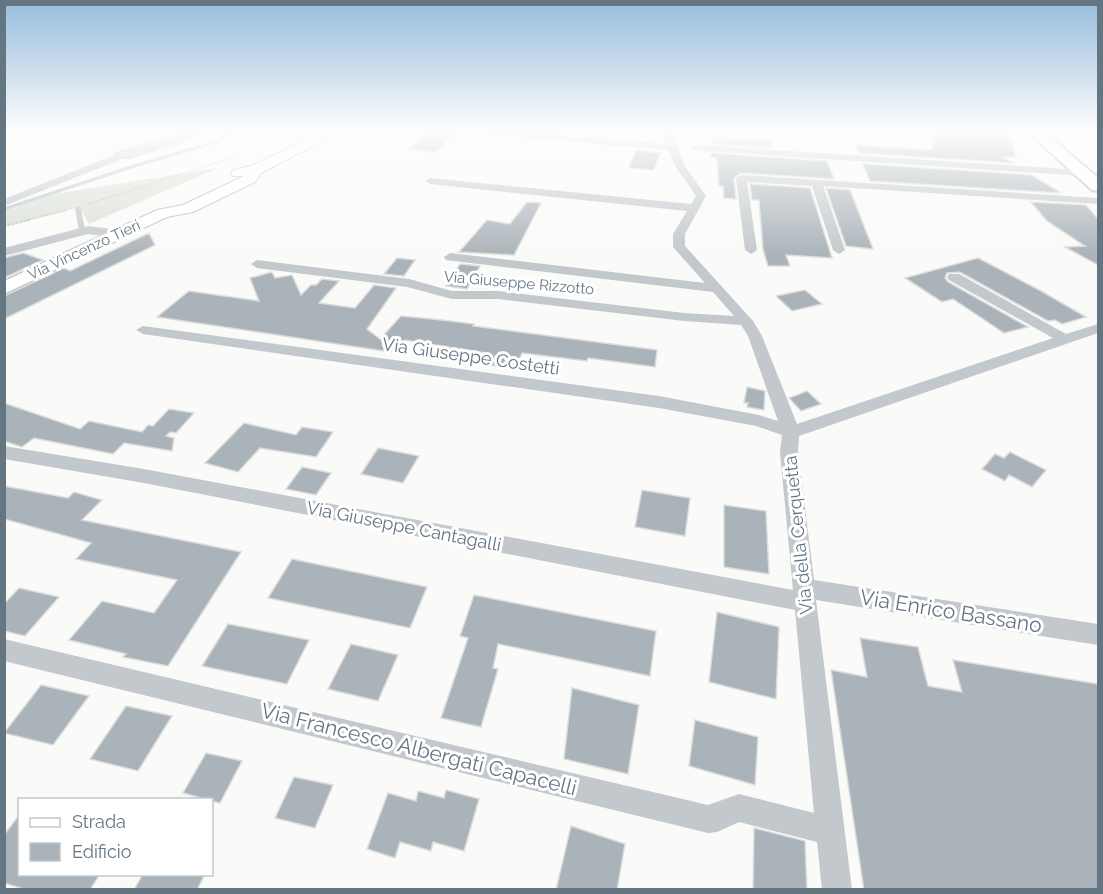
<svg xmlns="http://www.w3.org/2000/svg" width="1103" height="894" viewBox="0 0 1103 894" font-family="Raleway,sans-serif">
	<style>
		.green { fill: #dadfd7 }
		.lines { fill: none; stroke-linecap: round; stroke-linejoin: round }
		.stream { stroke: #bbc7cb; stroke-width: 3 }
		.building { fill: #aab3b9; stroke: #dcdcda; stroke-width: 1.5 }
		.secondary-casing { stroke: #b3babf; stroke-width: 2 }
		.primary-casing { stroke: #b5babe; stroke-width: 4 }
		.path-far1 { stroke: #bbbfc2; stroke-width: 1.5; stroke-dasharray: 1.5 1.5; stroke-linecap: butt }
		.path { stroke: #bbbfc2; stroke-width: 2; stroke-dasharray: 2 2; stroke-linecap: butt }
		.lane { fill: #c3c8cc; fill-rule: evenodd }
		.street { fill: #c3c8cc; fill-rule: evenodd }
		.secondary { fill: #fff; fill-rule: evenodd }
		.primary { fill: #fff; fill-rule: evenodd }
		.labels { text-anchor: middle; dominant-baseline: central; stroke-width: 6; stroke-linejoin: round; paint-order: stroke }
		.far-street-label { font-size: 15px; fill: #657683; stroke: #fff }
		.street-label { font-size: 18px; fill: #657683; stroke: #fff }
		.near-street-label { font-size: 21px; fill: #657683; stroke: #fff }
	</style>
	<rect width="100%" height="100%" fill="#fafaf8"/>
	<path class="green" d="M218,168L89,224L80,207L5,227V209L42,196Z"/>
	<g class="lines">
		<path class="stream" d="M4,209L134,166L216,142L235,131"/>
	</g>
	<path class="building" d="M428,131H433L455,134L436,152L408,150Z
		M933,131H1008L1016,157H1003L1013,163L859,153L855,145L932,150Z
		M712,138L771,140L773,148L709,144L712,142Z
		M636,150L660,153L654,170L629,168Z
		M710,153L827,161L834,179L741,173L734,178L736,199L724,198L723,186H719L717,158L710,157Z
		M863,164L1032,175L1061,193L870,181Z
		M750,184L810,188L832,258L786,255L790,266H768L763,249L759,200H752Z
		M826,188L850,190L873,249L846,246Z
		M527,202L541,203L514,255L459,252L487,220L510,224Z
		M1031,202L1086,205L1098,219V265L1065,247L1085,246L1047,221Z
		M149,233L155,245L4,319V296L64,268L70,271Z
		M23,253L43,260L4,278V258Z
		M397,258L415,260L404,276L384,274Z
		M978,258L1041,291L1086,317L1062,324L1055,320L1048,321L960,272L947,273L945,278L948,282L1028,327L1004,333L953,299L942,302L905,278Z
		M460,264L480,266L467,289L446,286Z
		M272,272L275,278L292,275L301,295L311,285H316L322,279L339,281L319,303L355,308L374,285L396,288L367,329L380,339L401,316L442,320L474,324L473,326L657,350L655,367L588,358L587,361L522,353L515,369L481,364L486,353L405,340L397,353L157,317L189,291L259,301L250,278Z
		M805,290L822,304L792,311L776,296Z
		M747,387L765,391L764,410L747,407L748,403H744Z
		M807,391L821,404L801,411L789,398Z
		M4,403L80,429L89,421L142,432L148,425L153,426L169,409L194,413L176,433L170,432L166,436L174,438L172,451L124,443L113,454L34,438L22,447L4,441Z
		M244,423L296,435L302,427L333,432L316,457L260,448L238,472L205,463Z
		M378,448L419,456L403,483L361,474Z
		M1010,452L1046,470L1032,487L1009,475L1005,481L982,469L995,454L1004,458Z
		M302,467L331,473L316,495L286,489Z
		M4,486L68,498L74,492L102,500L82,520L241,552L168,666L123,657L126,654L69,640L102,601L154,613L177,580L76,559L91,543L4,519Z
		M642,490L690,498L685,536L635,527Z
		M724,505L766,511L769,574L724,567Z
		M292,559L427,587L410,628L268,598Z
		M19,588L59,597L25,636L4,631V604Z
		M474,595L656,631L650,676L498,644L493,668L498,669L481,727L441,718L468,638L460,636Z
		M717,612L779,627L776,699L709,682Z
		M228,624L309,640L287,684L202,666Z
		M860,638L918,647L928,686L962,692L953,660L1098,684V890H864L831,670L867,677Z
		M351,644L398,655L378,701L328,689Z
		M41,685L89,696L53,745L4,733Z
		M572,688L639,705L628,774L564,759Z
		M126,706L172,716L138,771L90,759Z
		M695,720L758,737L755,785L689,766Z
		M206,753L242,761L220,803L183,793Z
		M294,777L333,785L315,828L275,818Z
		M446,790L479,799L464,851L433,842L431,851L400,842L395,858L367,849L388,793L416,801L418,791L444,798Z
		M20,814V874H100L90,890H27L4,883V835Z
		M571,826L625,844L617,890H556Z
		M754,828L805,841L807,890H753Z
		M143,874H205L197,890H134Z"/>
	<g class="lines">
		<g class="secondary-casing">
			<path id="secondary" d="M324,131H341L261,173L255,182L193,212L167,217L4,294V281L157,210L183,205L244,176H233L231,173L233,170L251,166Z"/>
		</g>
		<g class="primary-casing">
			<path id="primary" d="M1027,131H1043L1098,178V191L1092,190Z"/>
		</g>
		<path class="path-far1" d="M88,204L238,156
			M23,221L67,210"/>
		<path class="path" d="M4,226L29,220"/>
		<path class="lane" d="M250,131H259L262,133L260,134Z
			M1068,131H1089L1087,132Z
			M78,206L81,208L85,231L82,233L79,231L75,208Z"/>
		<path class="street" d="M188,131H204L183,142L130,159H122L4,206V199L114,155L115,152Z
			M475,131H517L666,144L662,131H671L685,166L706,196L685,234V246L753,321L762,336L797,424L1053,338L949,280L947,277L949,274H959L1066,334L1098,324V333L799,436L798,452L814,580L1098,624V645L816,600L852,890H822L817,842L739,822L717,832L708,833L4,661V639L708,805L739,794L814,813L795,610L144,483L4,459V446L144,469L793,590L780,452L782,435L756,426L659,408L143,334L136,330L143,326L659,396L759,415L778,421L748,336L741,325L684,321L498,299H452L407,287L257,268L251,264L257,260L409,279L452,291H498L684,313L734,316L713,292L446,260L444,257L450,253L705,283L673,247V234L687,211L430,184L425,181L430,178L691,204L696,196L675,166L669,150L479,134Z
			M695,145L1082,170L1087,173L1082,176L692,150V146Z
			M741,175L1098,198V204L823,186L845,250L839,254L833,250L812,186L747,182L757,250L751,254L745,250L736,178Z
			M88,226L119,230L125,234L119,238L88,234L4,256V248Z"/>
		<use href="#secondary" class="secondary"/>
		<use href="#primary" class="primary"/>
	</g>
	<linearGradient id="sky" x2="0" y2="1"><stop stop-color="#96bcdc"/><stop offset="0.51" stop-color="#fdfdfc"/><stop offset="1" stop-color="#fdfdfc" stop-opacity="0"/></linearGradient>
	<rect width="1103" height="257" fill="url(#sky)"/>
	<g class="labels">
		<g class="far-street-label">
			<text transform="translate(84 250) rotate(-25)">Via Vincenzo Tieri</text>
			<text transform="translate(519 283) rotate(5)">Via Giuseppe Rizzotto</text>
		</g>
		<g class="street-label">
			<text transform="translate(471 356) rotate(8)">Via Giuseppe Costetti</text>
			<text transform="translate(404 526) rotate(11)">Via Giuseppe Cantagalli</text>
			<text transform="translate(798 535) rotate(-96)">Via della Cerquetta</text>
		</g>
		<g class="near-street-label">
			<text transform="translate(951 611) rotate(9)">Via Enrico Bassano</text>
			<text transform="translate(419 749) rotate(14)">Via Francesco Albergati Capacelli</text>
		</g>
	</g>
	<rect width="1103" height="894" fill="none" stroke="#657683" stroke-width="12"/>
	<rect x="18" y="798" width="195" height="78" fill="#ffffff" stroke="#c1c8cd" stroke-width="1.5"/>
	<rect x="30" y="818" width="30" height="9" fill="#ffffff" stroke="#c1c8cd" stroke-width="1.5"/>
	<text x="72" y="828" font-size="18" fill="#657683">Strada</text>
	<rect x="30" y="843" width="30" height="18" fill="#aab3b9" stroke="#c1c8cd" stroke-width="1.5"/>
	<text x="72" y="858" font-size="18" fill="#657683">Edificio</text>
</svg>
